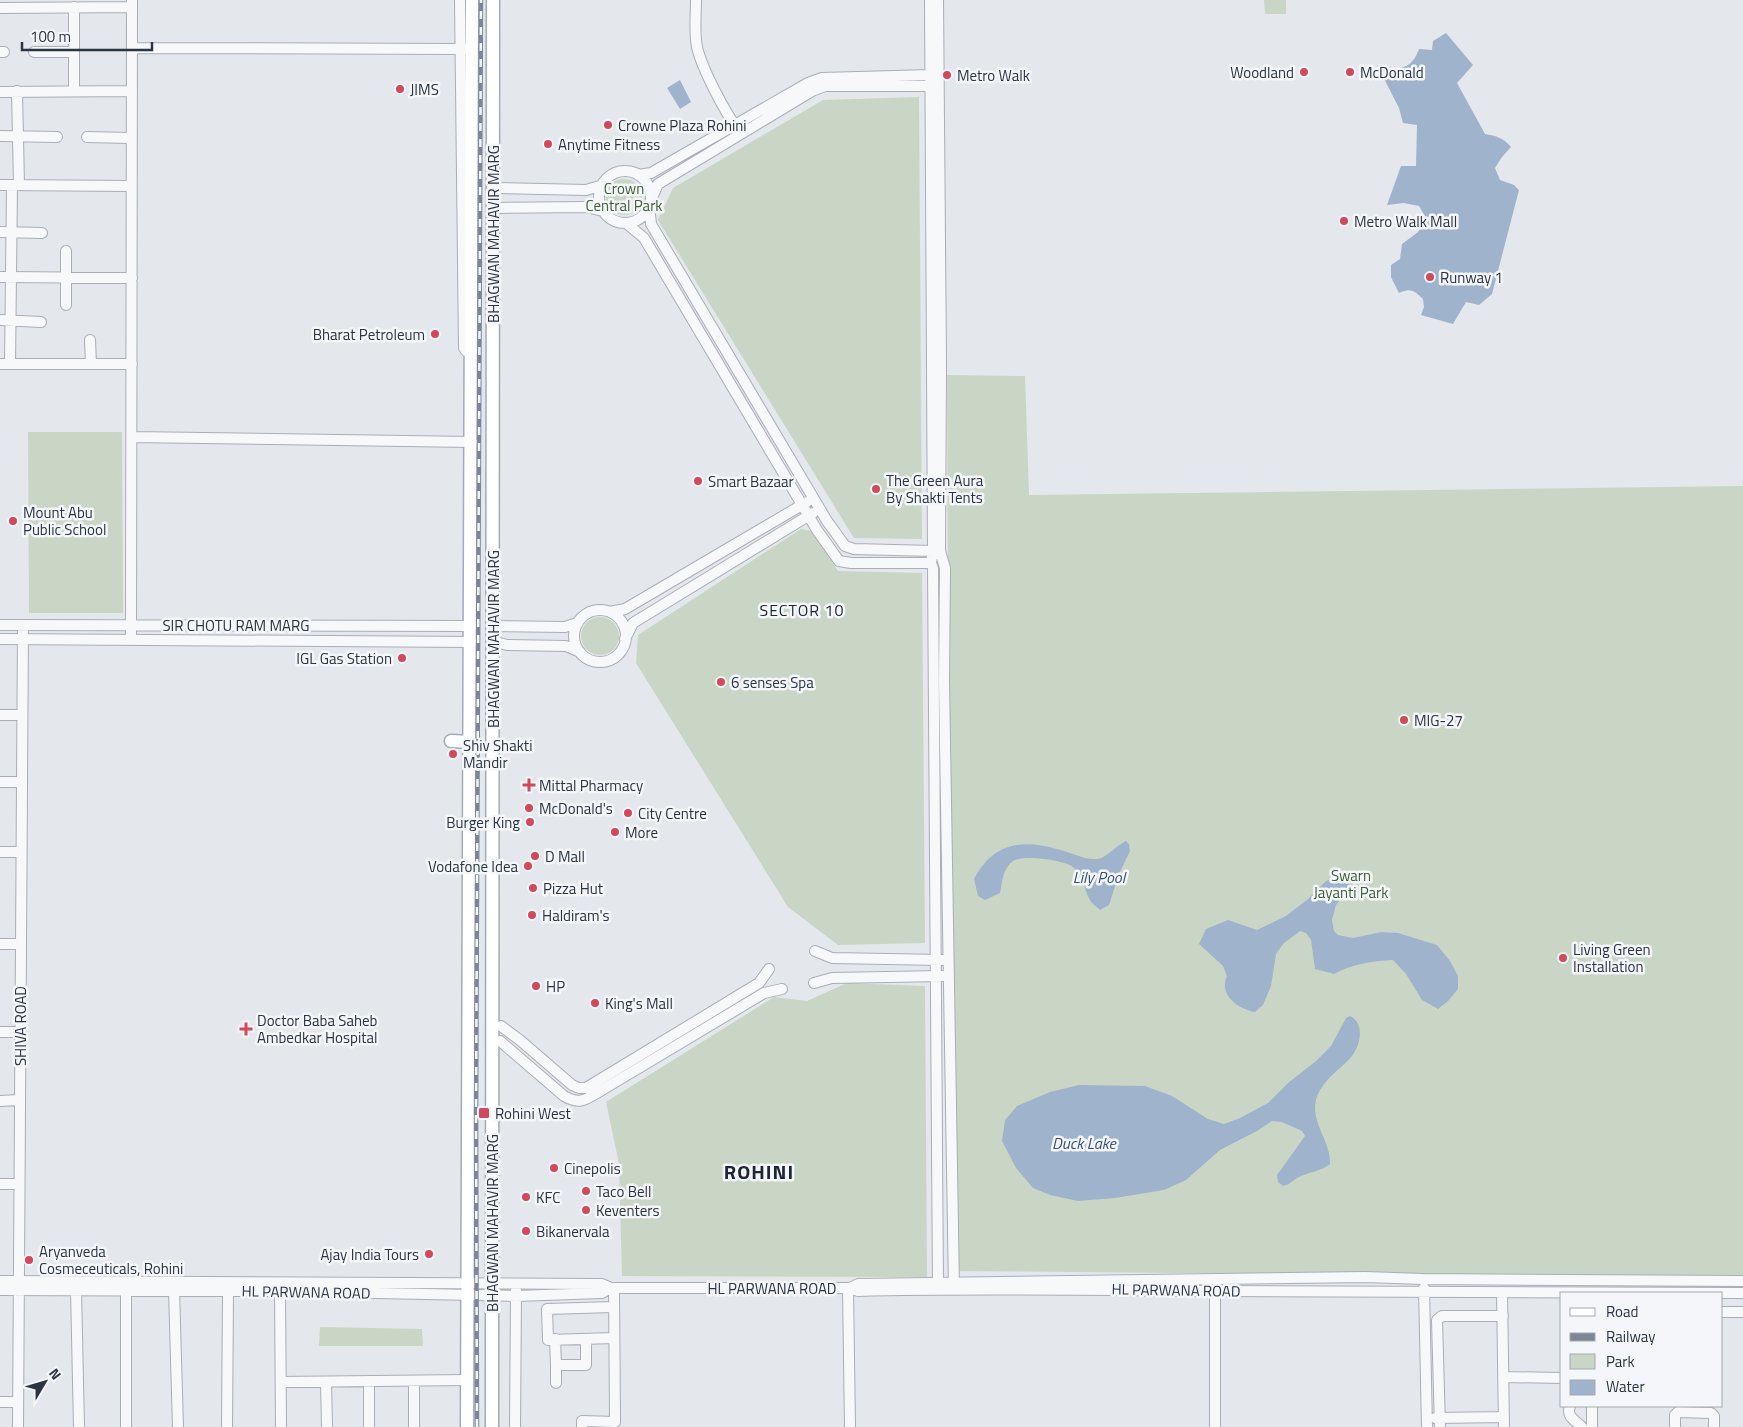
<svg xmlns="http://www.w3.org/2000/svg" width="1743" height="1427" viewBox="0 0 1743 1427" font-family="'Titillium Web',sans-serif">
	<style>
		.green { fill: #c9d6c5 }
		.water { fill: #9fb4cc }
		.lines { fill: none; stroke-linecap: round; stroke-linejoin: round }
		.minor-casing { stroke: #a9aeb7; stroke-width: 12 }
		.major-casing { stroke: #a3abb8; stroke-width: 15 }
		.minor { stroke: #f7f8fa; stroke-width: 10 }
		.major { stroke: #fff; stroke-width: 12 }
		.rail-casing { stroke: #7d8696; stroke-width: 4.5 }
		.rail { stroke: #f4f6f9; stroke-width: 2.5; stroke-dasharray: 8; stroke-linecap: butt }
		.poi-dot { fill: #d1495b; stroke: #f4f6f9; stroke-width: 2 }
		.labels { text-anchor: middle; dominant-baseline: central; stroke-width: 5; stroke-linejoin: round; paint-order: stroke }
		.poi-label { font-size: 15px; fill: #2b3445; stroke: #f4f6f9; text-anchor: start }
		.park-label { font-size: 15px; fill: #3f6138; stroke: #f4f6f9 }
		.street-label { font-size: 15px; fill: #2b3445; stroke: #f4f6f9 }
		.neighbourhood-label { font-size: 16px; letter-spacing: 1px; fill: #1d2536; stroke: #f4f6f9 }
		.water-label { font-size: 16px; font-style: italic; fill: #34527a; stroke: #f4f6f9 }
		.district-label { font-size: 20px; font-weight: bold; letter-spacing: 1px; fill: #1d2536; stroke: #f4f6f9 }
	</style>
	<rect width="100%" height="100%" fill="#e4e7ec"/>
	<path class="green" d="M1264,0H1286V14H1265Z
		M919,97L922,539L854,538L658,220L673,188L823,100Z
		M606 197a18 18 0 1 1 36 0a18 18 0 1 1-36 0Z
		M947,375L1025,376L1029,495L1743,486V1278L951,1271Z
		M28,432H122L123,613H29Z
		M801,529L812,531L838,571L922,573L925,943L838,945L788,907L636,663L638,635Z
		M581 636a19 19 0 1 1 38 0a19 19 0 1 1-38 0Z
		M847,983L925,986L927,1277L622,1276L619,1164L606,1102L774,997L807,1001Z
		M320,1327L422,1329L423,1346H319Z"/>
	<path class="water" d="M1446,33L1473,65L1457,83L1485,134C1496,136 1504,138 1511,147L1502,157L1495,168L1500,180L1514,185L1519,190L1492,294L1479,305L1466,302L1453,324L1421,315L1424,307L1423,299C1414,290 1410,288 1399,293L1391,277V265L1400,259L1402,244L1418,232L1426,218L1419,206L1404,203L1387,205L1401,166H1416L1417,125L1403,123L1399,108L1377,65C1396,70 1411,72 1419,49L1432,50L1433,41Z
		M680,80L691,102L680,109L667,88Z
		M1126,841L1129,844L1130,851L1119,874L1109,905L1100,910C1098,907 1093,905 1091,902C1084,891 1085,879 1073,867C1066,860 1022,854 1013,861C1003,868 1002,882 1000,893L985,900L978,896L974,879C995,840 1025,839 1064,851C1075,854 1085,860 1097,859C1105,859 1117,845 1126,841Z
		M1342,875L1349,882L1348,890L1336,905L1332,920L1334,931L1338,935L1353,938L1381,932L1398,933L1437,945L1450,961L1458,976V989L1448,1001L1438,1009L1422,1000L1406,974L1393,960C1372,961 1352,964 1334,974L1315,969L1311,940L1306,933L1300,931L1283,944L1276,954L1271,986L1263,1005L1255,1012C1238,1009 1218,995 1227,976L1223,966L1199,944L1206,929L1228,920L1257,930L1286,916L1307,900L1326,881Z
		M1350,1016C1364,1022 1361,1042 1354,1053C1343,1069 1328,1074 1318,1094C1307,1120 1331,1139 1330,1164C1320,1172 1308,1172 1297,1178C1292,1181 1289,1185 1283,1186L1278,1182L1277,1175L1305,1136L1302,1131L1282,1122L1272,1121L1257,1131L1220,1150L1186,1180L1164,1190L1115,1198L1078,1201L1050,1195L1033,1188L1016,1168L1002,1141L1005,1120L1017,1106L1050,1092L1079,1085L1145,1086L1172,1096L1208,1119L1224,1124L1240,1118L1268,1103L1288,1083L1316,1061L1331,1046L1346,1018Z"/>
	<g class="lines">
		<g class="minor-casing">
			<path id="minor" d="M460,0L464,348L466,351H472
				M696,0C696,15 694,32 697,47C702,69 725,112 738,130
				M930,0L933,551L931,563L933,568L938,1289
				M938,0L941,362L940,551L945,568L944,681L954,1289
				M0,8L132,7
				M132,48L466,49
				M0,52H4
				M34,52H74
				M17,91L19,185
				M74,91V7
				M0,92L131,91
				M0,136L57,137
				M87,137L131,138
				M599 197a26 26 0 1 1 52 0a26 26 0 1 1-52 0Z
				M638,175L651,173L808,83L822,78L930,75
				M0,185L131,186
				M493,188L586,190L603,185
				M651,200L658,184L812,91L825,86H930
				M649,205L651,224L827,521L845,546L854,549L933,551L938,554
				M493,208L586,207L603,211
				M626,223L644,238L817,530L839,561L851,563H931
				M0,232L42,233
				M66,251V305
				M0,277L132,278
				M0,320L41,322
				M90,340L91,364
				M0,364H132
				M10,364L12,185
				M132,437L472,442
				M574 636a26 26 0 1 1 52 0a26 26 0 1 1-52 0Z
				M610,612L625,609L807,502
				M0,625L471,626
				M493,626L565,627L577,623
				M0,639L471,642
				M131,639L132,0
				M625,639L633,623L813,513
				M492,641L507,645L566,646L580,652
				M0,715H21
				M0,782H21
				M0,852H21
				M0,944H20
				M815,951L832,958L942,960
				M814,983L832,978L942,976
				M501,1026L521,1041L572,1085L579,1088H586L759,983L769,969
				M0,1032H20
				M500,1041L564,1096C578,1104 584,1101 597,1093L764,993L782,989
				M0,1101L19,1100
				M0,1184H19
				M0,1281L602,1284L611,1288H850L858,1291C973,1288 1089,1290 1205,1291C1384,1292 1564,1292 1743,1293
				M848,1288L850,1427
				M850,1288L858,1284L1365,1277L1423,1279L1743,1281
				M1424,1288L1427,1427
				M0,1290L280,1291L516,1296L602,1293L611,1288
				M76,1290L79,1427
				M174,1290L178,1427
				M126,1291V1427
				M280,1291L281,1427
				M1215,1291V1427
				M1502,1292L1504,1427
				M613,1307L547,1309L548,1340L614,1338
				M1722,1312H1743
				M555,1339L556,1365
				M1504,1377L1562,1378
				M369,1381V1427
				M414,1381V1427
				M281,1382L468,1380
				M326,1382L327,1427
				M556,1383V1365H586V1339
				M0,1402H18
				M1570,1406C1566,1417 1575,1420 1582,1427
				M1435,1418L1504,1417
				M18,1427L23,625
				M227,1427L228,1291
				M515,1427L516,1291
				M582,1427V1421L615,1422L614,1288
				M1440,1427L1437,1320L1442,1316H1503
				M1592,1427V1406
				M1675,1427V1415L1678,1412L1711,1413L1714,1416V1427"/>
		</g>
		<g class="major-casing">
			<path id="major" d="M451,741L471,742
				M467,1427L472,0
				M492,1427L493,0"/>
		</g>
		<use href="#minor" class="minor"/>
		<use href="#major" class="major"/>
		<g class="rail-casing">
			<path id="rail" d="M477,1427L476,1117L481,0"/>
		</g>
		<use href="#rail" class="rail"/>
	</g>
	<g class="poi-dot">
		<circle cx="1304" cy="72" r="5"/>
		<circle cx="1350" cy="72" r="5"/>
		<circle cx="947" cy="75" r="5"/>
		<circle cx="400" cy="89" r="5"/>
		<circle cx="608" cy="125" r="5"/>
		<circle cx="548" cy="144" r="5"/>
		<circle cx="1344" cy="221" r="5"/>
		<circle cx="1430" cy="277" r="5"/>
		<circle cx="435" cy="334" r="5"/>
		<circle cx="698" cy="481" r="5"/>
		<circle cx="876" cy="489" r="5"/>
		<circle cx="13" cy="521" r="5"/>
		<circle cx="402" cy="658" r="5"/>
		<circle cx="721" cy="682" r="5"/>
		<circle cx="1404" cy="720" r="5"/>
		<circle cx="453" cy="754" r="5"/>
		<path d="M526.5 777.5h5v5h5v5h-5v5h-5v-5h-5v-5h5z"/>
		<circle cx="529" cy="808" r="5"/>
		<circle cx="628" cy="813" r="5"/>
		<circle cx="530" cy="822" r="5"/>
		<circle cx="615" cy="832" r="5"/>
		<circle cx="535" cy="856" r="5"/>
		<circle cx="528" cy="866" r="5"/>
		<circle cx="533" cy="888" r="5"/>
		<circle cx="532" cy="915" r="5"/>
		<circle cx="1563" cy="958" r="5"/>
		<circle cx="536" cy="986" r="5"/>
		<circle cx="595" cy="1003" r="5"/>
		<path d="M243.5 1021.5h5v5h5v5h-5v5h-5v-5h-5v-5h5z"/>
		<rect x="478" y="1107" width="12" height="12" rx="2.5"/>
		<circle cx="554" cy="1168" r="5"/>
		<circle cx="586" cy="1191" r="5"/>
		<circle cx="526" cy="1197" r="5"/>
		<circle cx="586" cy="1210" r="5"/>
		<circle cx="526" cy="1231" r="5"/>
		<circle cx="429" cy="1254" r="5"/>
		<circle cx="29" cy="1260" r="5"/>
	</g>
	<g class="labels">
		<g class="poi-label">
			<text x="1294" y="72" text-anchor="end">Woodland</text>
			<text x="1360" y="72">McDonald</text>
			<text x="957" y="75">Metro Walk</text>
			<text x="410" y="89">JIMS</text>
			<text x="618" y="125">Crowne Plaza Rohini</text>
			<text x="558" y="144">Anytime Fitness</text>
			<text x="1354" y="221">Metro Walk Mall</text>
			<text x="1440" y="277">Runway 1</text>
			<text x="425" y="334" text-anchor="end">Bharat Petroleum</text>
			<text x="886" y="480">The Green Aura<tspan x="886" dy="17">By Shakti Tents</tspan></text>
			<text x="708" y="481">Smart Bazaar</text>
			<text x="23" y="512">Mount Abu<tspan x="23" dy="17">Public School</tspan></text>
			<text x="392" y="658" text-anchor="end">IGL Gas Station</text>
			<text x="731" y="682">6 senses Spa</text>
			<text x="1414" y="720">MIG-27</text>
			<text x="463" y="745">Shiv Shakti<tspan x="463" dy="17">Mandir</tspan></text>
			<text x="539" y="785">Mittal Pharmacy</text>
			<text x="539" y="808">McDonald's</text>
			<text x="638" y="813">City Centre</text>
			<text x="520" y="822" text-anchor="end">Burger King</text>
			<text x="625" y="832">More</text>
			<text x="545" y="856">D Mall</text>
			<text x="518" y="866" text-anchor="end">Vodafone Idea</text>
			<text x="543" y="888">Pizza Hut</text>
			<text x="542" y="915">Haldiram's</text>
			<text x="1573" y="949">Living Green<tspan x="1573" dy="17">Installation</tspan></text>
			<text x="546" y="986">HP</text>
			<text x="605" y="1003">King's Mall</text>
			<text x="257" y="1020">Doctor Baba Saheb<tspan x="257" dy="17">Ambedkar Hospital</tspan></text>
			<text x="495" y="1113">Rohini West</text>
			<text x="564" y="1168">Cinepolis</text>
			<text x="596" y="1191">Taco Bell</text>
			<text x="536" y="1197">KFC</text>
			<text x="596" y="1210">Keventers</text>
			<text x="536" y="1231">Bikanervala</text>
			<text x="39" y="1251">Aryanveda<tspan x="39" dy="17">Cosmeceuticals, Rohini</tspan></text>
			<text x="419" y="1254" text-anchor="end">Ajay India Tours</text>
		</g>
		<g class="park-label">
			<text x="624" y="188">Crown<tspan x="624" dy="17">Central Park</tspan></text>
			<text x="1351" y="875">Swarn<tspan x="1351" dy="17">Jayanti Park</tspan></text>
		</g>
		<g class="street-label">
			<text transform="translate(493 234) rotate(-90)">BHAGWAN MAHAVIR MARG</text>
			<text x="236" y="625">SIR CHOTU RAM MARG</text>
			<text transform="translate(493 639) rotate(-90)">BHAGWAN MAHAVIR MARG</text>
			<text transform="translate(20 1026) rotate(-90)">SHIVA ROAD</text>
			<text transform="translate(492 1223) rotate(-90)">BHAGWAN MAHAVIR MARG</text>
			<text x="772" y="1288">HL PARWANA ROAD</text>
			<text transform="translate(1176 1290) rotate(1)">HL PARWANA ROAD</text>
			<text transform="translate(306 1292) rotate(1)">HL PARWANA ROAD</text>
		</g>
		<g class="neighbourhood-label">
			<text x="802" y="610">SECTOR 10</text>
		</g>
		<g class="water-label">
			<text x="1099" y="877">Lily Pool</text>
			<text x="1084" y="1143">Duck Lake</text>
		</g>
		<g class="district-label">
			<text x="759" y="1171">ROHINI</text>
		</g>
	</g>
	<rect x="1560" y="1292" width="162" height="115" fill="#f4f6f9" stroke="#a4a8b1"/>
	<rect x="1570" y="1308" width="25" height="8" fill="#ffffff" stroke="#a4a8b1"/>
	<text x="1606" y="1317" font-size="15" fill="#2b3445">Road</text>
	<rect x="1570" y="1333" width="25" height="8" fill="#7d8696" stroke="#a4a8b1"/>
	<text x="1606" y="1342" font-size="15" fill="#2b3445">Railway</text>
	<rect x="1570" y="1354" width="25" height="15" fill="#c9d6c5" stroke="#a4a8b1"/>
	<text x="1606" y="1367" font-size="15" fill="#2b3445">Park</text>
	<rect x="1570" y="1380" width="25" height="15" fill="#9fb4cc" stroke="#a4a8b1"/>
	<text x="1606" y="1392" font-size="15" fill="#2b3445">Water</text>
	<g transform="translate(45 1382) rotate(52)" stroke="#f4f6f9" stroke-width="4" paint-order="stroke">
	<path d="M0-4L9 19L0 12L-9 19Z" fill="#2b3445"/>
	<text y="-8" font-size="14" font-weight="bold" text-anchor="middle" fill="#2b3445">N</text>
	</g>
	<path d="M22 42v8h130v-8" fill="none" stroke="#2b3445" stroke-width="2.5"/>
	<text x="30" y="42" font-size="15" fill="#2b3445" stroke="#f4f6f9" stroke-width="4" paint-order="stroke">100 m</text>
</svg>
